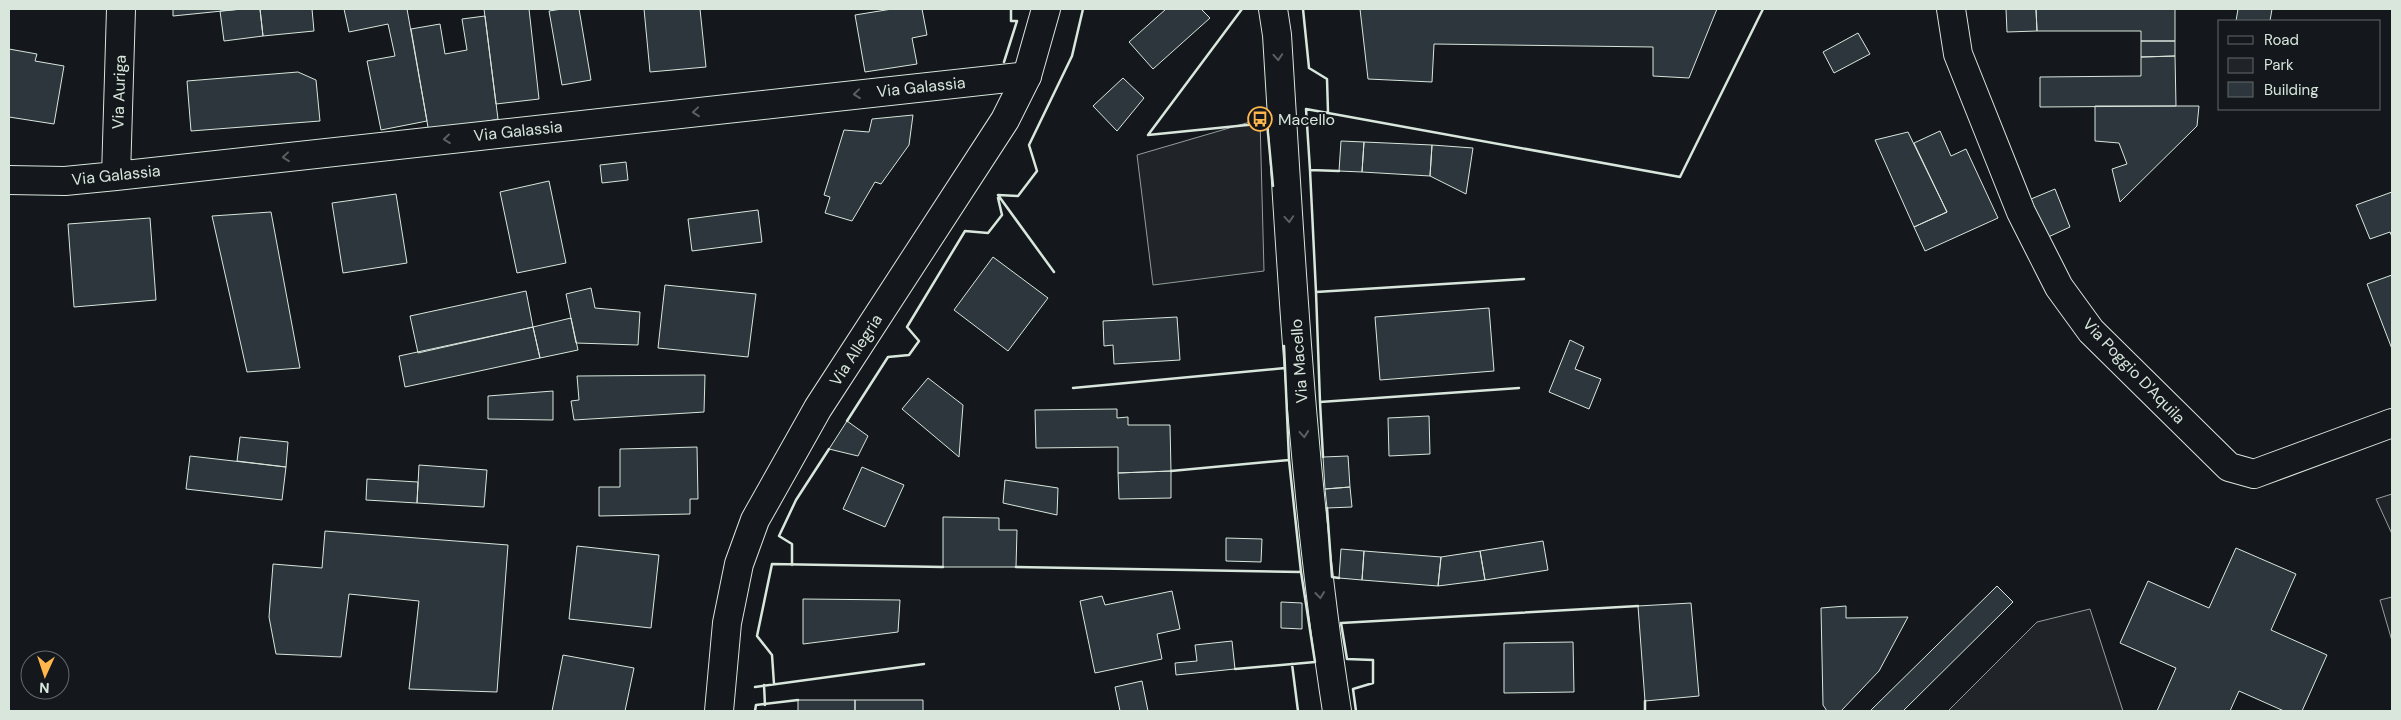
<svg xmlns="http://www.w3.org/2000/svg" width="2401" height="720" viewBox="0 0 2401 720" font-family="'DM Sans',sans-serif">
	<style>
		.green { fill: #202428; stroke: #939e99 }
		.building { fill: #2c363c; stroke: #d8e6dc }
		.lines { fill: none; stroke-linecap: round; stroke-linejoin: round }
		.minor-casing { stroke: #d8e6dc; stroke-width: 30 }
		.major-casing { stroke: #d8e6dc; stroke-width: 30 }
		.minor { stroke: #14181c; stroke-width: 28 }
		.major { stroke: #14181c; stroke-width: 28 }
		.wall { stroke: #d8e6dc; stroke-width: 2.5 }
		.oneway { stroke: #59605f }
		.labels { text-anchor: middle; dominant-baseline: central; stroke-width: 4; stroke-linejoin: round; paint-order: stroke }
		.street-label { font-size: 16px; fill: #d8e6dc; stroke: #14181c }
		.poi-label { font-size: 16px; fill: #d8e6dc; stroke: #14181c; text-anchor: start }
	</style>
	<rect width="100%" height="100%" fill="#14181c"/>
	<path class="green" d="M1260,119L1264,271L1153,285L1137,155Z
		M2392,494V534L2376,499Z
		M2392,597V641L2380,600Z
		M2090,609L2123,711H1948L2037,622Z"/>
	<path class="building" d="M173,9H242L173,16Z
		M242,9H260L263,36L224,41L220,11Z
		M260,9H312L314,31L263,36Z
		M344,9H407L427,121L381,130L367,61L395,56L388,24L349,32Z
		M484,9H529L539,99L496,104Z
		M562,9H579L591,80L562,85L549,11Z
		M644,9H700L706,67L650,72Z
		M892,9H922L927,35L912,38L917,64L865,72L855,15Z
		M1166,9H1201L1210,18L1153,69L1129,42Z
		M1360,9H1717L1689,78L1653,76V47L1434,44L1432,82L1368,79Z
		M2006,9H2036L2037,31L2007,32Z
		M2036,9H2175V41H2141V31H2037Z
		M2238,9H2272L2270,21H2236Z
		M485,16L498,119L429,133L411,29L440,24L445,54L467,50L462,19Z
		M1858,33L1870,54L1834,73L1823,52Z
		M2141,41H2175V56L2141,57Z
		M9,49L37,54L35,61L64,66L54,124L9,117Z
		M2175,56L2176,106L2040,107V77L2141,76V57Z
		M298,72L316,80L320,121L191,131L187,81Z
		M1123,78L1144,98L1117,131L1093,106Z
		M2095,106H2199L2197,126L2120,202L2112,169L2127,164L2119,143L2095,141Z
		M913,115L909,145L881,184L875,182L852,221L825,213L830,197L824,195L844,130L869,132L872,119Z
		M1940,131L1951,156L1966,149L1998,218L1925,251L1914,227L1947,212L1914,143Z
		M1908,132L1947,212L1914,227L1875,140Z
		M1341,141L1364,142L1362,172L1339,171Z
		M1364,142L1432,145L1430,176L1362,172Z
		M1432,145L1473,148L1466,194L1430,176Z
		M626,162L628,180L602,183L600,165Z
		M549,181L566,263L517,273L500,192Z
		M2055,189L2070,227L2046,238L2031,199Z
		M2392,192V237L2390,232L2370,239L2356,205Z
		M396,194L407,263L343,273L332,203Z
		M758,210L762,242L692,251L688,219Z
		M271,212L300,368L247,372L212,216Z
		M150,218L156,300L74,307L68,224Z
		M993,257L1048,298L1008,351L954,310Z
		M2392,275V349L2367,284Z
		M665,285L756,294L748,357L658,348Z
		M591,288L595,308L640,312L638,345L576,343L566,294Z
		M526,291L533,327L418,353L410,316Z
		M1489,308L1494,371L1380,380L1375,317Z
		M1177,317L1180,360L1114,364L1113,345L1104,346L1103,321Z
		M571,318L578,350L540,358L533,327Z
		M533,327L540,358L405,387L399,356Z
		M1570,340L1584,347L1575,369L1601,379L1589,409L1549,392Z
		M705,375L704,412L574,420L571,401L579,400L577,376Z
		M928,378L963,405L959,457L902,409Z
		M553,391V420L488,419V396Z
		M1117,409V418L1128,417V425H1170L1171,471L1118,473V447L1036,448L1035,410Z
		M1429,416L1430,454L1389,456L1388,418Z
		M847,421L868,436L858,456L829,449Z
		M240,437L288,442L286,467L237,461Z
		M697,447L698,499H690V514L599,516V487H620V449Z
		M190,456L286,467L282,500L186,489Z
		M1348,456L1350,487L1325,489L1323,457Z
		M419,465L487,470L484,507L417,503Z
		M862,467L904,485L885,527L843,509Z
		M1171,471V498L1119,499L1118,473Z
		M367,479L418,482L417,503L366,500Z
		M1005,480L1058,488L1057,515L1003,503Z
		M1350,487L1352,507L1327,508L1325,489Z
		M943,517L999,518V530H1017L1016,567H943Z
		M325,531L508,545L497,692L409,689L419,601L349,594L341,657L276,654L269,617L273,564L322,568Z
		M1226,538L1262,539L1261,562L1226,561Z
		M1543,541L1548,570L1485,580L1480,551Z
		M577,546L659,555L651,628L569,619Z
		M2236,548L2296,574L2271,630L2327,655L2302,711H2284L2239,691L2230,711H2157L2176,668L2120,643L2148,581L2209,608Z
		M1341,549L1364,551L1362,580L1339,578Z
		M1364,551L1441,557L1438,586L1362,580Z
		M1480,551L1485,580L1438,586L1441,557Z
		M1997,586L2013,602L1903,711H1870Z
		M1172,591L1180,629L1157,634L1162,659L1095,673L1080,601L1102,596L1105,605Z
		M803,599L900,600L898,632L803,644Z
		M1281,602L1302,603V629L1281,628Z
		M1691,603L1699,696L1645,701L1638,606Z
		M1846,606V618L1908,617L1879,671L1841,711H1827L1823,705L1821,608Z
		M1232,641L1235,669L1176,675L1175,663L1197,661L1195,645Z
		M1573,642L1574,692L1504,693V643Z
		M563,655L634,668L625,711H552Z
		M1142,681L1148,711H1120L1115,687Z
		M798,700H855V711H798Z
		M855,700H923V711H855Z"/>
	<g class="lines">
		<g class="minor-casing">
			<path id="minor" d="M1273,9L1277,35C1291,261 1302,487 1337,711
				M1951,9L1958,54L2021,212L2059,287L2091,331L2229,467L2254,474L2392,423
				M116,176L121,9
				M9,180L65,181L116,176L1027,76"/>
		</g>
		<g class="major-casing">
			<path id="major" d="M719,711L727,623L739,564L755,520L818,408L1005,120L1027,76L1046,9"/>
		</g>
		<use href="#minor" class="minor"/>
		<use href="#major" class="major"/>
		<path class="wall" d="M1242,9L1148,135L1267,123L1273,186
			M1303,9L1309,68L1327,79L1328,112
			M1004,62L1017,21H1011V9
			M1310,170L1316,292
			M1339,171L1310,170L1306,109L1680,177L1763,9
			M1054,272L998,195L1018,196L1037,171L1029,145L1072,56L1083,9
			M1284,346L1285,368
			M1073,388L1285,368L1289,460
			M1519,388L1320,402L1316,292L1524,279
			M1320,402L1323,457
			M847,421L888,357L909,355L919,341L907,327L965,231L988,233L1002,215L998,198
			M1171,471L1289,460L1301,572
			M1327,508L1332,577L1339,578
			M792,565V544L779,536L796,500L829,449
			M1016,567L1301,572L1315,662L1235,669
			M1292,664L1298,711
			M774,684L772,655L757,636L772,564L943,567
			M764,685L765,705
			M755,687L924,664
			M755,711L756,705L798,700
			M1356,711L1353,689L1373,683V660L1347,659L1341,623L1638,606
			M1645,711V701"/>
	</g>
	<defs><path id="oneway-chevron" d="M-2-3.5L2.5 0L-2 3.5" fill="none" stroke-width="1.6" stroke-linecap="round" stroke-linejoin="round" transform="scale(1.25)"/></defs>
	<g class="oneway">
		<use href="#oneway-chevron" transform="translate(1278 57) rotate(86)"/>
		<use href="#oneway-chevron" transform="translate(857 94) rotate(174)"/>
		<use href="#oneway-chevron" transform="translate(696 112) rotate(174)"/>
		<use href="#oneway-chevron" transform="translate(447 139) rotate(174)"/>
		<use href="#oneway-chevron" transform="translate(286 157) rotate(174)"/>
		<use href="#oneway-chevron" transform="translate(1289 219) rotate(86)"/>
		<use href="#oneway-chevron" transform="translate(1304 434) rotate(85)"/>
		<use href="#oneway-chevron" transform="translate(1320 595) rotate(84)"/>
	</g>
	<defs>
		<g id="bus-ring" transform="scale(1.25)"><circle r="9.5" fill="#14181c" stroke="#ffb74d" stroke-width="1.5"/><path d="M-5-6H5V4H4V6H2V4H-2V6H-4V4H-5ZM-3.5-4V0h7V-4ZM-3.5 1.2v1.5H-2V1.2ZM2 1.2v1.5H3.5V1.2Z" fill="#ffb74d"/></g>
	</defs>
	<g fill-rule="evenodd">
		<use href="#bus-ring" x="1260" y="119"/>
	</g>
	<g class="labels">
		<g class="street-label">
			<text transform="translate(921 87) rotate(-6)">Via Galassia</text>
			<text transform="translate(119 92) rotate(-88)">Via Auriga</text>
			<text transform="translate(518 131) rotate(-6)">Via Galassia</text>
			<text transform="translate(116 175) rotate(-6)">Via Galassia</text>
			<text transform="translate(856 350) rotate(-57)">Via Allegria</text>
			<text transform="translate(1299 361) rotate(-94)">Via Macello</text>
			<text transform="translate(2134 371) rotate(46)">Via Poggio D'Aquila</text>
		</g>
		<g class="poi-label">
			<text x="1278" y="119">Macello</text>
		</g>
	</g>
	<rect width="2401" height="720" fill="none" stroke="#d8e6dc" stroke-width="20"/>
	<rect x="2218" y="20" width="162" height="90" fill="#14181c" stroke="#626a69"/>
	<rect x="2228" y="36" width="25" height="8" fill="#14181c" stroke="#626a69"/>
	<text x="2264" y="45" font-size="15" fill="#d8e6dc">Road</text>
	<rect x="2228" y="58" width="25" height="15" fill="#202428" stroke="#626a69"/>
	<text x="2264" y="70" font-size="15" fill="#d8e6dc">Park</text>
	<rect x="2228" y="82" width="25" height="15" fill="#2c363c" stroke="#626a69"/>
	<text x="2264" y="95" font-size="15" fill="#d8e6dc">Building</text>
	<g transform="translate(45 675) rotate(183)"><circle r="24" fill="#14181c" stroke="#626a69"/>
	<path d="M0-4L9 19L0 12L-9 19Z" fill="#ffb74d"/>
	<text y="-8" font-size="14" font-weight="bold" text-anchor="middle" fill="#d8e6dc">N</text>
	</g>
</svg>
